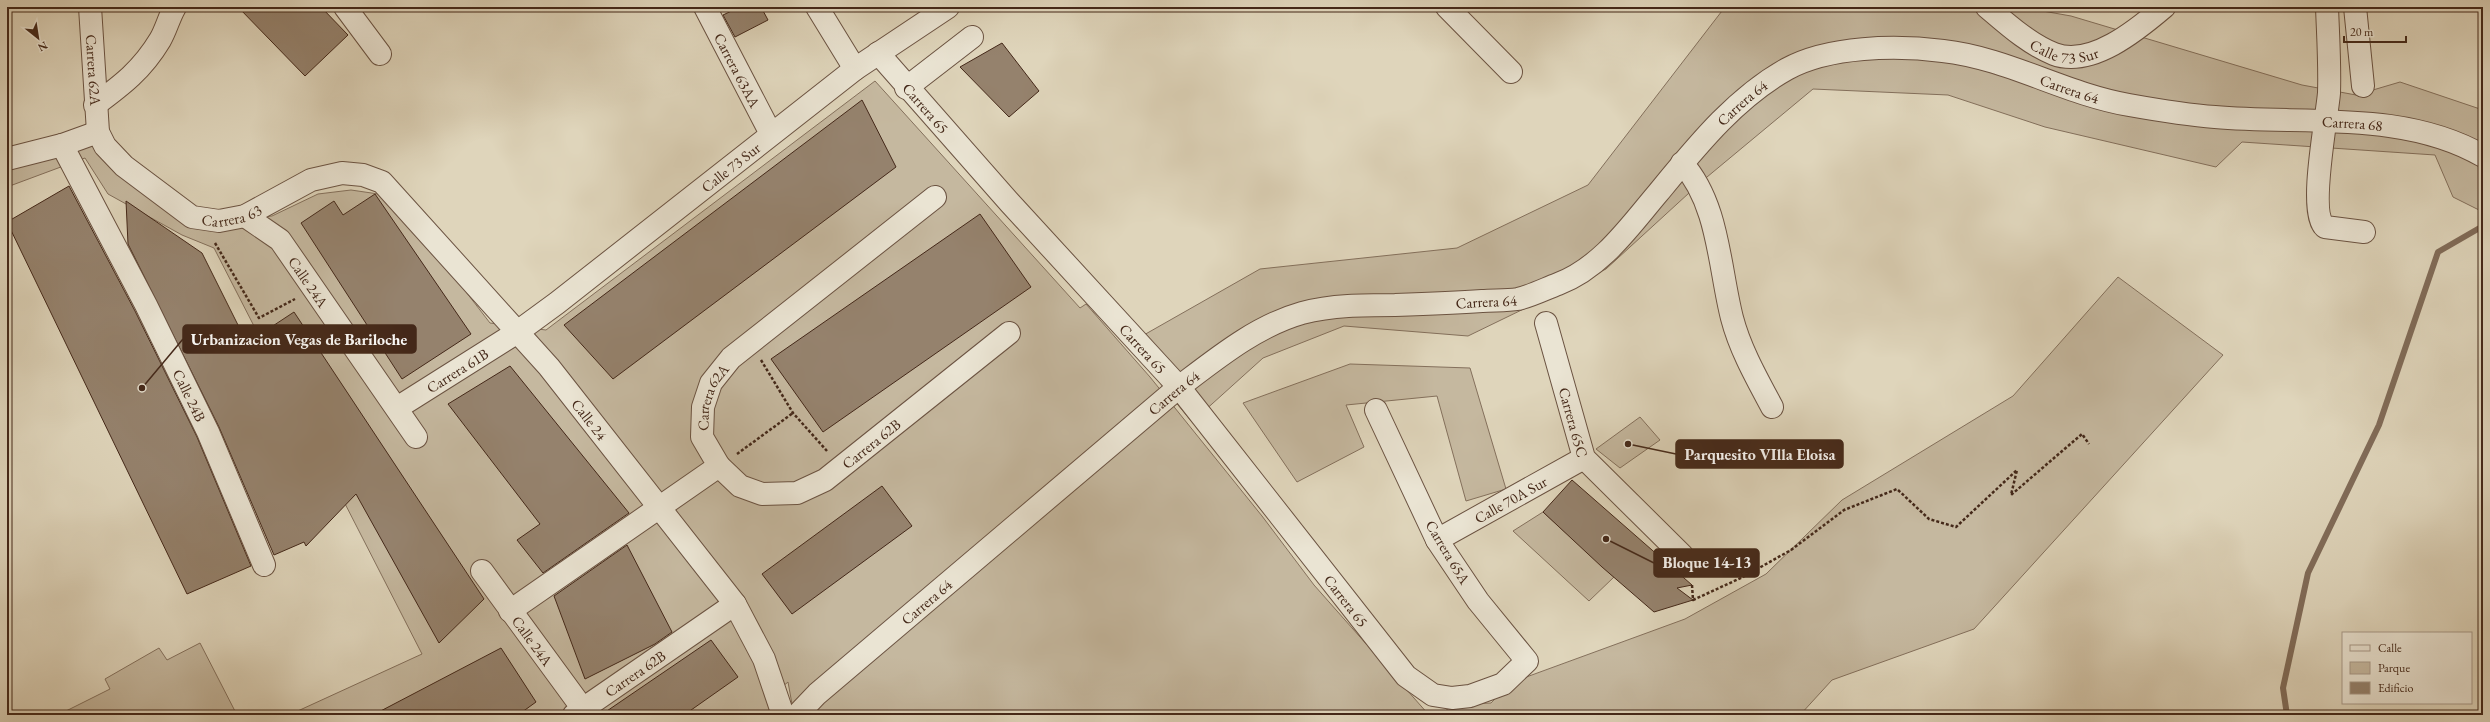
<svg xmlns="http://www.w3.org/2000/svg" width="2490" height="722" viewBox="0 0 2490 722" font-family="'EB Garamond',serif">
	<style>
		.green { fill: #c5b89f; stroke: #84705c }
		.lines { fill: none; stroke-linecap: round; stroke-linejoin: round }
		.stream { stroke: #816c59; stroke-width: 6 }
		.building { fill: #95826d; stroke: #442819 }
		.minor-casing { stroke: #6b5342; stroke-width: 24 }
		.path { stroke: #442819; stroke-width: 2.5; stroke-dasharray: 3 2; stroke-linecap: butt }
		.minor { stroke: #eae4d3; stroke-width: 22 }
		.labels { text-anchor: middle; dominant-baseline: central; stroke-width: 3; stroke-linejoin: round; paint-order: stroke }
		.street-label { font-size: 15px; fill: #442819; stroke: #eae4d3 }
		.leader { fill: none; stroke: #442819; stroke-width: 1.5 }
		.callout-dot { fill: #442819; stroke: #eae4d3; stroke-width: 1.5 }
		.callout { fill: #442819; stroke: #442819; stroke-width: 1.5 }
		.callout-label { font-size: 16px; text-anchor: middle; font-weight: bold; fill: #fff }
	</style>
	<rect width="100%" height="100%" fill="#dfd5bb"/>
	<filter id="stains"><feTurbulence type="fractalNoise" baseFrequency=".005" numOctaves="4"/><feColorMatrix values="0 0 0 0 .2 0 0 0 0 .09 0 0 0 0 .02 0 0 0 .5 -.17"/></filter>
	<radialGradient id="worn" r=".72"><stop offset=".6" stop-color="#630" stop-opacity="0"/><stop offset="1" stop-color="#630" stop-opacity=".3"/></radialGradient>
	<path class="green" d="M1725,7H2020L2071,16L2302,85L2356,95L2400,82L2483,110V212L2453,197L2435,155L2242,142L2216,167L2045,127L1948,95L1813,89L1701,182L1606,269L1468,336L1344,326L1263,358L1192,422L1128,344L1260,269L1457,248L1588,185Z
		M875,81L1080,308L1086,304L1150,377L1262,516L1314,585L1429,715H794L788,682L776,692L783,715H289L422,654L214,248L182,235L108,194L85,158L7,187V171L96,141L195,224L272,216L318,194L351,190L392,196L490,323L546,330Z
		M2118,277L2223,355L1974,629L1832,680L1800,715H1452L1443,705L1491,703L1510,683L1685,619L1766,574L1842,500L2013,396Z
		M1350,364L1470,368L1506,489L1466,501L1437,396L1346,405L1364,447L1297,482L1243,403Z
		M1640,417L1660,440L1620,468L1596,449Z
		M1543,512L1614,577L1589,601L1513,531Z
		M200,643L237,715H58L110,689L105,679L159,648L167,660Z"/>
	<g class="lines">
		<path class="stream" d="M2287,715L2283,688L2308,573L2379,425L2438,252L2483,226"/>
	</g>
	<path class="building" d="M238,7H321L348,35L305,76Z
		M740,7H761L768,20L735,37L723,15Z
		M1002,43L1039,91L1009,117L960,67Z
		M862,100L896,167L613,379L564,325Z
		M69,186L135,311L197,437L251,566L187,594L7,222Z
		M375,194L471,334L402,379L301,223L334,201L343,215Z
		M126,201L202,253L247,343L294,312L484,599L439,643L356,494L306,546L304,542L274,555L219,427L128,244Z
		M980,214L1031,287L823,432L771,359Z
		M510,366L629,513L543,573L517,540L540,524L448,404Z
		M1572,480L1692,585L1677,588L1693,600L1654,612L1602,567L1543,512Z
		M882,486L912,526L792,614L762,574Z
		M627,545L672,632L655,644L585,679L554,596Z
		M711,640L738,677L684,715H601Z
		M501,648L536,702L518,715H373Z"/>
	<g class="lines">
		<g class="minor-casing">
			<g id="minor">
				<path id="s1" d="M90,7L98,132L105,146L124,166L192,217L219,221L245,216L311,180L342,173L363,175L382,182L549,367L735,604L764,659L783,715"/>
				<path d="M345,7L380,54"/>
				<path id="s2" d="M705,7L771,134"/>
				<path d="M817,7L855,69"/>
				<path d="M1447,7L1511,72"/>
				<path id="s3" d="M1987,7C2007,24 2029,44 2054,54C2091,68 2137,30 2164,7"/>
				<path d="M2327,7C2328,35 2330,64 2329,93C2327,118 2308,212 2325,227L2364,232"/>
				<path d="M2355,7L2363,86"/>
				<path id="s4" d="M878,53L1010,203L1179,387L1406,676L1433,695L1452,698L1470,696L1503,684L1527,661L1478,601L1437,540L1376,410"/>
				<path d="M906,88L972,37"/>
				<path d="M95,105C122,85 142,70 160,40C166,30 169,17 175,7"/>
				<path id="s5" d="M62,145L146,305L208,432L264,565"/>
				<path d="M7,159L62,145L98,132"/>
				<path d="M1682,163C1719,204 1719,267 1732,318C1740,349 1757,379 1772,407"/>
				<path id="s6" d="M245,216L280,240L416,437"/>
				<path id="s7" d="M1546,323L1584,458L1682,555"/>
				<path id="s8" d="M397,408L516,333L557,303L855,69L948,7"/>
				<path id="s9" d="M719,466L740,486L762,494L797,493L825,480L1009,333"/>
				<path id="s10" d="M1437,540L1584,458"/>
				<path id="s11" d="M482,571L583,709"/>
				<path id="s12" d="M510,611L719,466L702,437L703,407L711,383L731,358L935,197"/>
				<path id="s13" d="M574,715L735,604"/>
				<path id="s14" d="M797,715L817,694L1179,387C1216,359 1256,326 1302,313C1332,305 1364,305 1395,305C1424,304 1453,303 1482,301C1493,300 1506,301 1518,299C1531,296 1545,289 1558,284C1601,268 1630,226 1658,193C1696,147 1735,98 1787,69C1829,46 1896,45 1943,51C2007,58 2065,94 2129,105C2157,110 2187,115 2215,117C2303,125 2404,110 2483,156"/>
			</g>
		</g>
		<path class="path" d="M215,243L259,318L295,299
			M761,360L793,413L827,451
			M737,454L793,413
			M1692,585L1693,600L1743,577L1791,550L1844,510L1897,489L1929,519L1956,527L2017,470L2011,495L2082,434L2089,444"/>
		<use href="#minor" class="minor"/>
	</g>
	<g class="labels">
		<g class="street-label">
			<text stroke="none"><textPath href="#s3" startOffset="92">Calle 73 Sur</textPath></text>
			<text stroke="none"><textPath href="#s1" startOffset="63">Carrera 62A</textPath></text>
			<text stroke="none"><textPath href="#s2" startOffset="71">Carrera 63AA</textPath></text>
			<text stroke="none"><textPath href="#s14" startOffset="1516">Carrera 64</textPath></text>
			<text stroke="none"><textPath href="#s14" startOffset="1168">Carrera 64</textPath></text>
			<text stroke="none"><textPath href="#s4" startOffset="73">Carrera 65</textPath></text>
			<text stroke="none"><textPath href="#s14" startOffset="1802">Carrera 68</textPath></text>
			<text stroke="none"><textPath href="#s8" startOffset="412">Calle 73 Sur</textPath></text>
			<text stroke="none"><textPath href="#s1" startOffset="294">Carrera 63</textPath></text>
			<text stroke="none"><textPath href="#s6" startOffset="93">Calle 24A</textPath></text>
			<text stroke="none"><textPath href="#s14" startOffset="833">Carrera 64</textPath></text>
			<text stroke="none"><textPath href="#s4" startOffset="397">Carrera 65</textPath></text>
			<text stroke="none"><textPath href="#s8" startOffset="71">Carrera 61B</textPath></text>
			<text stroke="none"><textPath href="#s14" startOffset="496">Carrera 64</textPath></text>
			<text stroke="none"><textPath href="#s5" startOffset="281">Calle 24B</textPath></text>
			<text stroke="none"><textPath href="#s12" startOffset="330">Carrera 62A</textPath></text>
			<text stroke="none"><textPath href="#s1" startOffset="771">Calle 24</textPath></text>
			<text stroke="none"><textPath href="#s7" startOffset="103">Carrera 65C</textPath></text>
			<text stroke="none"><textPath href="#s9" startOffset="177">Carrera 62B</textPath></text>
			<text stroke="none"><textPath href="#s10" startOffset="84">Calle 70A Sur</textPath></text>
			<text transform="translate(1448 552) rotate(59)">Carrera 65A</text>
			<text stroke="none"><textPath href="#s4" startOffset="721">Carrera 65</textPath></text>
			<text stroke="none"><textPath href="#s14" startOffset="172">Carrera 64</textPath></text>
			<text stroke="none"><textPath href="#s11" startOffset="86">Calle 24A</textPath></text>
			<text stroke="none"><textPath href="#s13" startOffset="74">Carrera 62B</textPath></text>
		</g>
	</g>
	<path class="leader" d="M142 388L183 339M1628 444L1676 454M1606 539L1654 563"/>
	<g class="callout-dot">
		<circle cx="142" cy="388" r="4"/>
		<circle cx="1628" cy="444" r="4"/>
		<circle cx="1606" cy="539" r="4"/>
	</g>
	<g class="callout">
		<rect x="183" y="325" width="233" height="28" rx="4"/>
		<rect x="1676" y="440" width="167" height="28" rx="4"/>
		<rect x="1654" y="549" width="105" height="28" rx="4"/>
	</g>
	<g class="callout-label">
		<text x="299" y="345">Urbanizacion Vegas de Bariloche</text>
		<text x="1760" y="460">Parquesito VIlla Eloisa</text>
		<text x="1707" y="568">Bloque 14-13</text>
	</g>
	<rect width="2490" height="722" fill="none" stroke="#dfd5bb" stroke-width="24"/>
	<rect x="8" y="8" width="2474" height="706" fill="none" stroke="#442819" stroke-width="2"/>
	<rect x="12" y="12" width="2466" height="698" fill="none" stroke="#442819"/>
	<rect x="2342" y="632" width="130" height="72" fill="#eae4d3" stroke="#a89989"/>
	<rect x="2350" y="645" width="20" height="6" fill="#eae4d3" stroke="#a89989"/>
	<text x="2378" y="652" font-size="12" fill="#442819">Calle</text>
	<rect x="2350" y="662" width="20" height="12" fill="#c5b89f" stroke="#a89989"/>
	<text x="2378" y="672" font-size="12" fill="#442819">Parque</text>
	<rect x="2350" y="682" width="20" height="12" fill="#95826d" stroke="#a89989"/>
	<text x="2378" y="692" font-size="12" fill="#442819">Edificio</text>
	<g transform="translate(38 38) rotate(150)" stroke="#eae4d3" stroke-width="3" paint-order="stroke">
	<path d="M0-3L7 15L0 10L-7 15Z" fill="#442819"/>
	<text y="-6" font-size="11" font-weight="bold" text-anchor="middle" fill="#442819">N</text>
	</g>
	<path d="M2344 36v6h62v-6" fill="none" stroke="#442819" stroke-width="2"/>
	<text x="2350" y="36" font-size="12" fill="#442819" stroke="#eae4d3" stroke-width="3" paint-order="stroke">20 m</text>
	<rect width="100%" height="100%" filter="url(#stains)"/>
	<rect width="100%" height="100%" fill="url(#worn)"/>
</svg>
